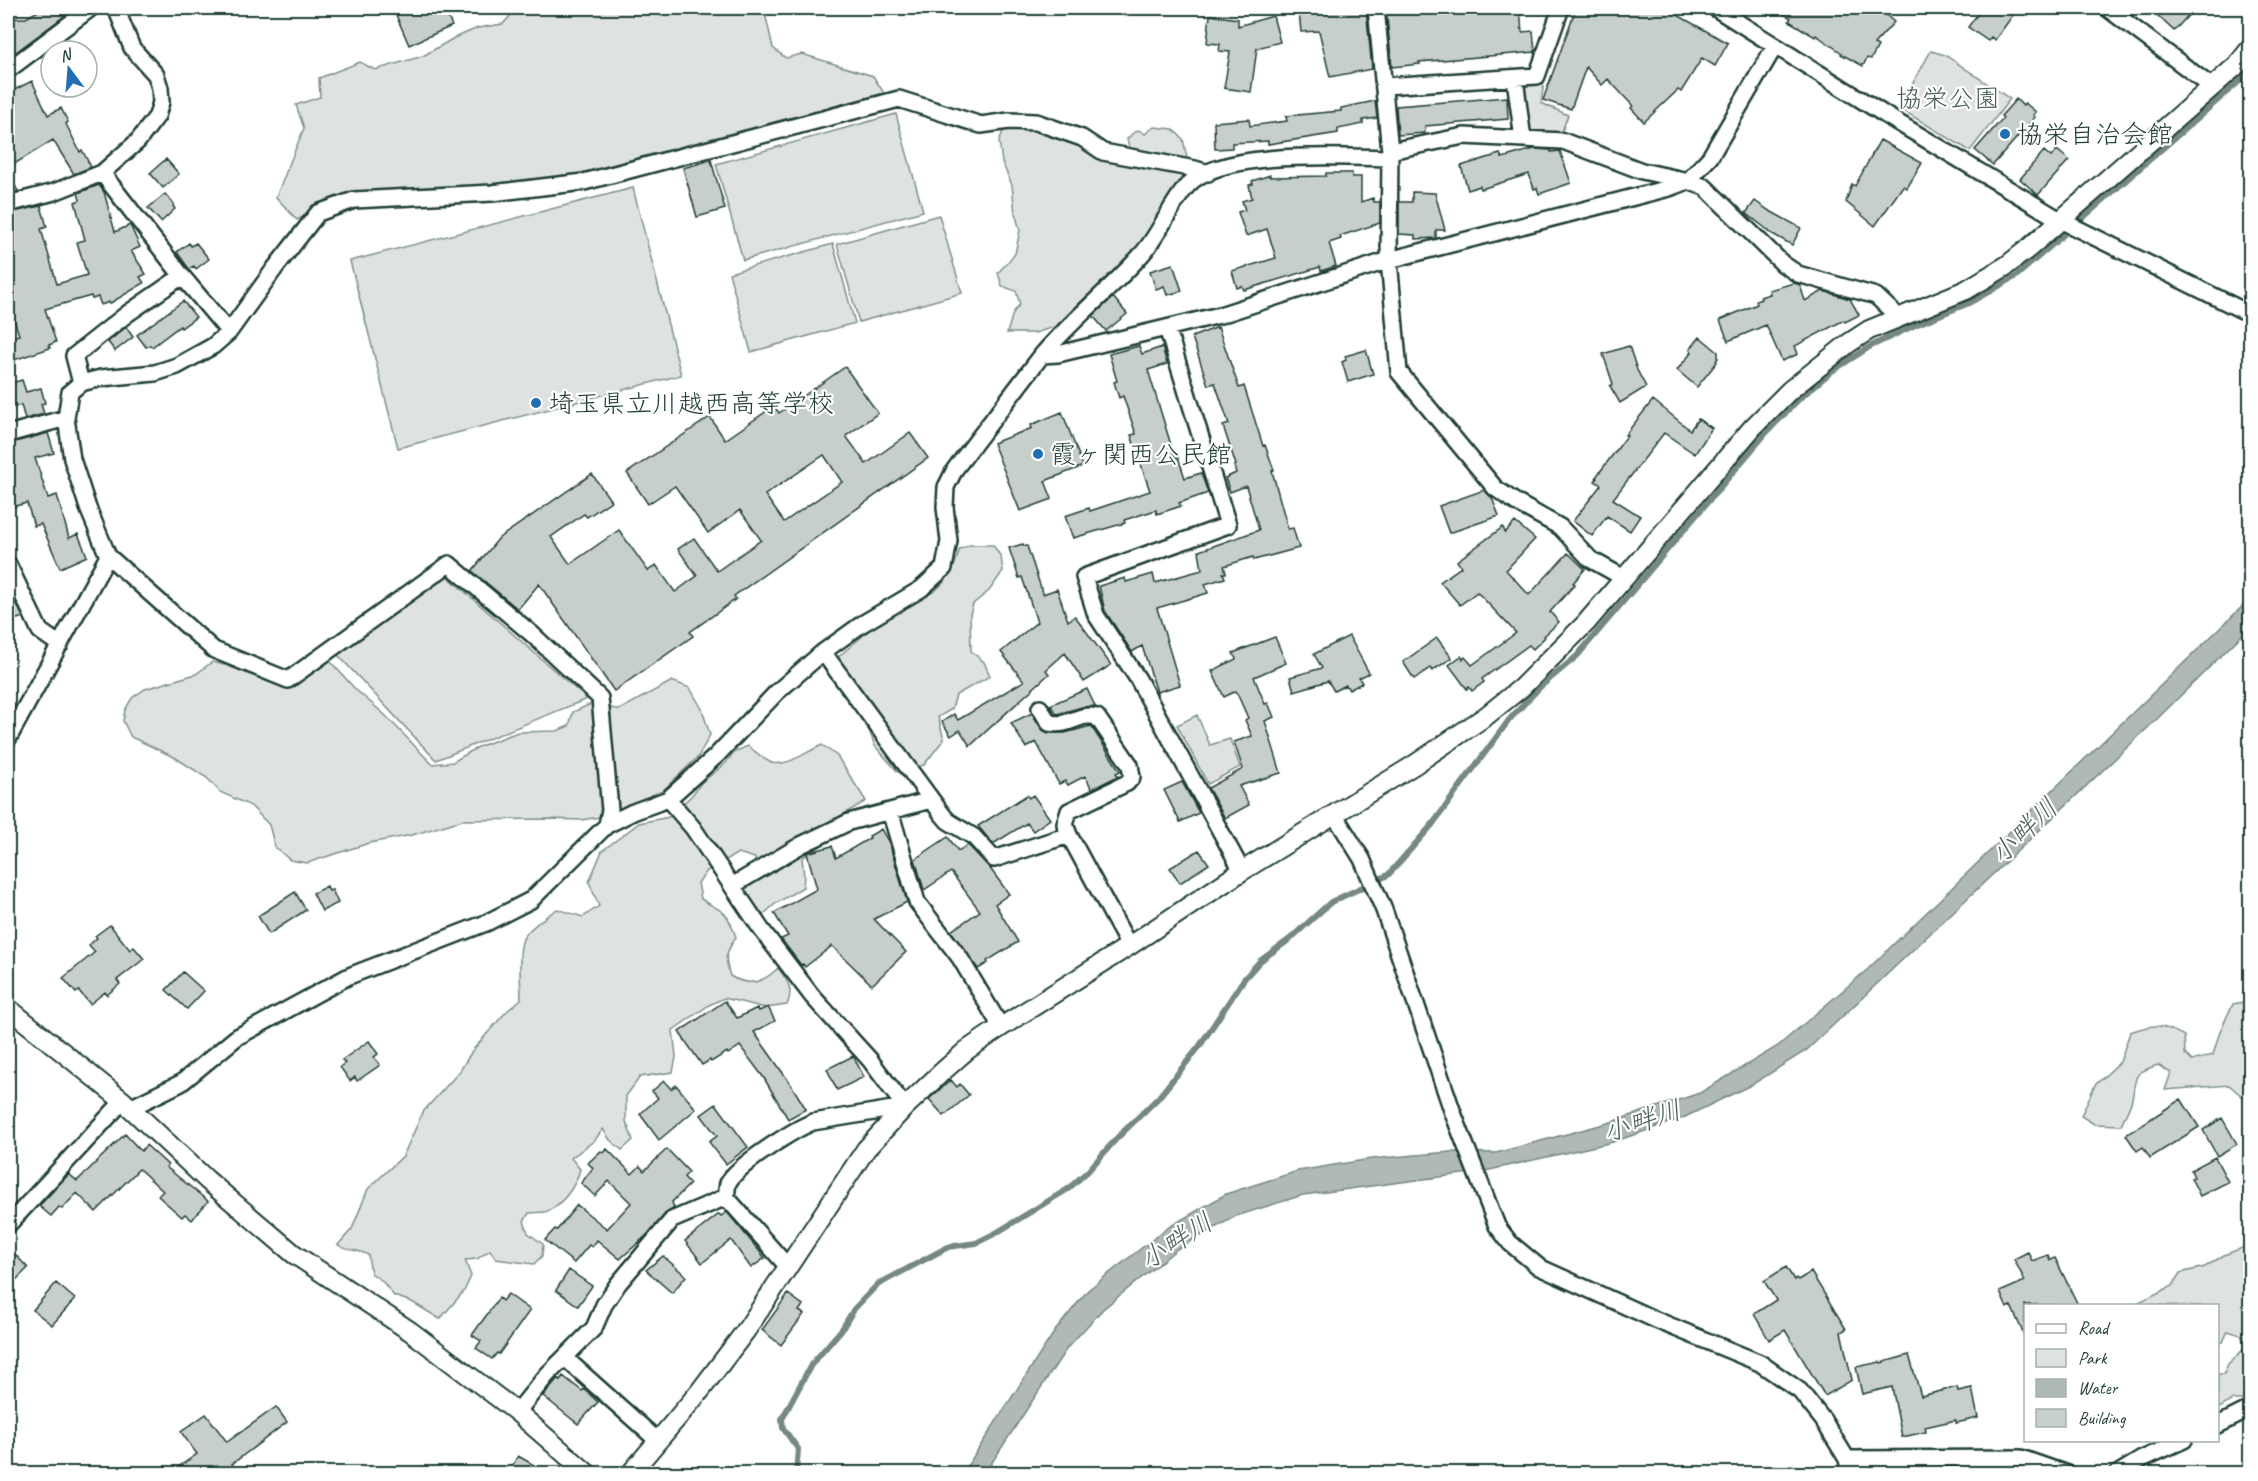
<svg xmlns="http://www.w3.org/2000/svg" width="2258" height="1481" viewBox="0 0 2258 1481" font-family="Caveat,'Klee One',sans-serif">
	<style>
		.green { fill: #dee3e2; stroke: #7e908b; stroke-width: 1.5 }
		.water { fill: #afbab7; stroke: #758883; stroke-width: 1.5 }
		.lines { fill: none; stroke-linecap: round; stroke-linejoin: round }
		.stream { stroke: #758883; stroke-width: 6 }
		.building { fill: #c7cfcc; stroke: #1f3d34; stroke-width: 1.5; fill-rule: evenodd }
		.minor-casing { stroke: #1f3d34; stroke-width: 20 }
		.tertiary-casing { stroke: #1f3d34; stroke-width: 22 }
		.minor { stroke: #fff; stroke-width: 15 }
		.tertiary { stroke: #fff; stroke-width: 18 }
		.poi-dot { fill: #1f6fb2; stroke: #fff; stroke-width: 2 }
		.labels { text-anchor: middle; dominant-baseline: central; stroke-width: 4.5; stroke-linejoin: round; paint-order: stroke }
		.park-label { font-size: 26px; fill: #455e57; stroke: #fff }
		.poi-label { font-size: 26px; fill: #1f3d34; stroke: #fff; text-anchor: start }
		.water-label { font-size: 27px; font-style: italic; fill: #4a625b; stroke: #fff }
	</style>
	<rect width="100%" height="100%" fill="#fff"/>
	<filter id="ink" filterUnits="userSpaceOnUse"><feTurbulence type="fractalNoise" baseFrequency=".0167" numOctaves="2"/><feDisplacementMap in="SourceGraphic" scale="12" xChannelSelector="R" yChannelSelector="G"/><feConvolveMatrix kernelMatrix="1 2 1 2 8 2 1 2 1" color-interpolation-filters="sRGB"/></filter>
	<g filter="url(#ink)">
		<path class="green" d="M517,8H764L773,48L786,58L802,54L873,76L884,93L581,173L476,186L346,193L297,220L276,197L304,128L296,105L320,97L319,78L360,62L375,70L423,56L454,38L478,28L503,24Z
			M1931,51L1945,55L2010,99L1970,151L1899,108Z
			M1544,82L1541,103L1568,115L1561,134L1535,135L1527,128L1523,90L1529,83Z
			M896,114L923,211L743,260L716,164Z
			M1005,127C1032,128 1062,136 1086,149C1103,158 1099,160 1120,161L1129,147L1127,139L1133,133L1139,130L1145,134L1154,127L1173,129L1183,139L1188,163L1186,173L1179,189L1154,227L1129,259L1075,307L1057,326L1035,333H1007L1013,313L1020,304L1016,291L1002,286L998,273L1015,254L1020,230L1015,213L1012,185L1002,162L999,141Z
			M633,188L681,375L398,448L350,261Z
			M939,215L962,293L859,322L837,244Z
			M833,244L855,323L751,352L729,273Z
			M970,545H993L1001,557L1003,571L989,591L973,604L970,614L971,651L984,662L990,676L956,695L952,709L938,717L944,739L924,765L898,772L875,746L864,717L839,688L830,671L837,658L880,621L935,591L944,582L955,564L960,549Z
			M447,576L587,699L436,760L338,655Z
			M330,661L356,690L384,714L432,764L453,762L478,747L518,732L557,731L569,726L573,712L593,703L619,710L672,681L690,688L702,709L710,735L698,757L660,793L600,817L581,820L548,819L462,820L412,835L369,843L307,863L290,860L275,847L269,825L251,806L220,792L207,778L176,758L131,737L123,721L125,710L132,698L145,689L196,674L212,662L253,672L292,686L311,671Z
			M1197,715L1210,745L1230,739L1240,767L1208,784L1177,725Z
			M822,745L837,756L866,801L840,816L832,824L835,837L802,858L804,876L803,887L775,904L761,917L742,891L754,881L755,858L738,853L707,871L698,883L701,899C726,915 725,907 736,937C725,954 724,957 730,976C749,987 763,983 778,968C788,981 794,990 787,1005L766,1008L724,998L709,1005L673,1030L676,1057L673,1072L640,1077L626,1096V1121L633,1140L622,1150L610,1140L603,1129L595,1140L571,1158L580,1169C576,1185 564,1203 548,1211C543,1213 535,1212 529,1213L524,1221L528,1233L543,1244L542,1256L534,1264L496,1259L490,1250L477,1259L465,1260L471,1276L464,1291L440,1319L412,1302L394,1296L382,1281L371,1273L368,1255C358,1249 346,1251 338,1245L352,1229L368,1189L403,1156L423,1112L460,1071L472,1051L505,1013L521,999C521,984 517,949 524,937C531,926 546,917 557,909L583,917L599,906L589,882L602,851L639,823L669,817L692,795L701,783L725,764L734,752L748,746C755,751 764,760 772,763C787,767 808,751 822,745Z
			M2250,1001V1103L2229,1085L2165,1090L2171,1073L2158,1065C2131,1074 2137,1075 2132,1099C2130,1108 2124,1117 2121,1125L2094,1124L2081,1116L2095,1085L2120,1062L2130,1032C2155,1024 2160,1023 2184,1036L2185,1054L2192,1061L2213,1055L2220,1031L2233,1004Z
			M2242,1248L2250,1251V1396L2246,1400H2232L2218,1409V1374H2224L2228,1364L2246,1347L2241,1335L2228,1331L2223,1342L2218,1343V1306L2133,1305L2172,1286L2180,1273L2205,1267L2224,1255Z"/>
		<path class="water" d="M2250,599V627L2155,721L1807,1050L1753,1084L1683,1118L1613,1142L1485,1171L1303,1195L1236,1216L1177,1249L1103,1309L1067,1348L985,1473L962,1474L1055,1331L1088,1290L1167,1228L1226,1194L1298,1171L1371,1159L1450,1152L1496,1153L1608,1123L1700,1093L1778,1046L1868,969Z"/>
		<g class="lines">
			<path class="stream" d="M796,1474L798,1449L783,1428L782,1419L811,1365L842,1329L854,1309L877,1285L948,1247L976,1243L996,1233L1068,1189L1088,1171L1117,1138L1158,1098L1199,1047L1244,979L1260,961L1290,939L1331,902L1388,875L1432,825L1509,720L1540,687L1577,656L1766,433L1800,398L1832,371L1871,346L1915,325L1969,303L2015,277L2250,72"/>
		</g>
		<path class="building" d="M43,8H75L8,58V22L15,18H26Z
			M393,8H444L452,26L409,45Z
			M1307,8H1366L1372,69L1330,77L1319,31L1301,32L1299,12L1307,11Z
			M1386,8H1520L1522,32L1533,31L1535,52L1419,62L1420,64L1392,67Z
			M1576,8H1665L1728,43L1715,66L1702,58L1681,92L1678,90L1644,122L1631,108L1633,106L1608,79L1602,85L1586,67L1571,109L1543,100Z
			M1773,8H1878L1894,22L1874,44L1878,46L1871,59L1867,58L1863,66L1841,54L1842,53L1816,35L1815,37L1789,21L1791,18Z
			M1982,8H2018L1995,40L1991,37L1988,41L1968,27Z
			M2166,8H2195L2174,31L2158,16Z
			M1210,15L1238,19V26L1273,16L1280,42L1257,48L1251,92L1224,88L1230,52L1219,51L1220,44L1207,43Z
			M32,81L48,115L61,108L68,122L66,124L80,152L82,150L91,167L74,174L53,140L8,168V93Z
			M1507,97L1508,119L1425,126V133L1398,135L1396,106Z
			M2016,99L2023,106L2025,103L2036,112L2033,115L2035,117L1993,165L1975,150L2003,118L2001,116Z
			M1375,101L1377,118L1363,120V124L1338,129V133L1268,144V141L1232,143V148L1215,149L1214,122L1249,119L1250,126L1287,121L1286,116L1341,111V108Z
			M1880,140L1922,163L1907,188L1903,186L1875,226L1846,202L1852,184L1855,186Z
			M1534,149L1551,150V152L1560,151L1571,183L1539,194L1537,188L1534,189L1529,174L1481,189L1480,186L1468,190L1461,166L1500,154L1502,158Z
			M2057,150L2069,160L2038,195L2020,179L2044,151L2051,157Z
			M166,159L179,174L163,188L150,173Z
			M711,160L725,209L697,217L683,168Z
			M8,173L18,191L8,194Z
			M1326,173H1352V177H1361V202L1373,198L1374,202H1380V223L1340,236L1341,239L1329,243L1336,266L1321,271L1320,267L1244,290L1242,286L1237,288L1232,271L1276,258L1267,229L1246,236L1238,212L1245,210L1242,201L1252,198L1249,185L1253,184L1252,181L1270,175V177L1326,176Z
			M99,185L104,192L115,232L130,225L140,247L131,251L146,274L140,277L144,283L109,304V302L101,305L98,297L92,299L91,296L45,309L56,342L49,345L50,348L8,362V338L19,335L8,299V213L41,206L47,227L41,229L57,284L87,275L77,242L85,240L75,202L80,200L78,193Z
			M1412,192L1435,193L1445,230H1436V238L1415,239V235L1399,234V202H1412Z
			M165,194L174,204L173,206L175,209L161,222L148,208Z
			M1755,201L1768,210L1801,228L1792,245L1769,232V231L1746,213Z
			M189,243L191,246L196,243L209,259L196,269L194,266L189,269L177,252Z
			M1173,264L1182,291L1167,295L1164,286L1156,289L1150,271Z
			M1794,283L1800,285L1805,301L1823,291L1850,299L1859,315L1845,322L1844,320L1795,346L1798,354L1782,361L1766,325L1728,341L1720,320L1757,304L1756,301L1761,299L1760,297L1770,294L1769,290Z
			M1113,297L1127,314L1106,331L1093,316Z
			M183,301L196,317L181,328L180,326L152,347L150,345L146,347L137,335Z
			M126,327L133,337L115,351L108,342Z
			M1218,327L1239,388L1244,386L1263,446L1265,445L1274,470L1272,471L1288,529L1293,528L1299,548L1254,560L1253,557L1224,566L1226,573H1223L1225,578L1205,584L1208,593L1157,608L1180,685L1157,692L1142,646L1132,652L1105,611L1099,586L1125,578L1126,582L1153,574L1155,583L1202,570L1199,551L1259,530L1246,486L1230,492L1225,478L1236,473L1234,466L1236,465L1223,426L1229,424L1215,383L1208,385L1192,337Z
			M1700,337L1718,352V358L1716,361L1717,362L1697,387L1677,370L1692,352L1690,349Z
			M1139,346L1142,354L1162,347L1167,364L1148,370L1175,458L1178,457L1185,478L1201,473L1208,493L1179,503L1181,506L1157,514L1156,510L1124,520L1125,523L1073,538L1065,516L1089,508L1090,511L1150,491L1131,435L1136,434L1123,396L1119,398L1114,382L1117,381L1109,354Z
			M1629,346L1637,370L1646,387L1620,403L1610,386L1613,384L1603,354Z
			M1366,350L1373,374L1348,382L1342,362L1346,360L1345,356Z
			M845,367L878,413L846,436L866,464L910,433L928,458L734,596L736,599L690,632L693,636L614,691L539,584L518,609L472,571L499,538L592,474L611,501L587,517L584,514L551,537L570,564L619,530L648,571L656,565L675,592L697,576L678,549L694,538L717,571L761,540L740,510L708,533L675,486L648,504L627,473L710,417L725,440L774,406L779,413ZM824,455L842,482L784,522L765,495Z
			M22,380L26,392L41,388L45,403L41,404L44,414L25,419L21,405L10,408L8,384Z
			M1653,400L1690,430L1698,419L1712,428L1695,454L1664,433L1613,499L1640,516L1630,531L1607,516L1592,536L1573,521L1601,485L1595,481L1597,478L1596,477L1627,436L1625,435Z
			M1062,412L1083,466L1045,481L1052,499L1020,511L993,443L1032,428L1031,425Z
			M48,433L54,453L35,458L48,498L57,495L69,538L78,534L87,556L60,568L41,524L34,526L27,503L8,508V492L13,491L8,471V444Z
			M1484,490L1492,498L1499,516L1449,533L1439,506Z
			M1515,522L1535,539L1506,570L1529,595L1568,553L1585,569L1573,583L1575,584L1550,612L1559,622L1544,636L1545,637L1533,649L1529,645L1482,679L1484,682L1472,691L1469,687L1467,689L1449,665L1461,656L1463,659L1465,657L1472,665L1516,633L1477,592L1460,605L1440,582L1461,567L1457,561L1503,527L1505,533Z
			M1023,544L1024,546H1027L1043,594L1057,589L1068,621L1075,616L1111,665L1084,682L1065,653L1046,670L1049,674L970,746L960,730L951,736L942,722L954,714L958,720L1024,681L1001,652L1037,622L1022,577L1019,578L1009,548Z
			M15,601L23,617L8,622V603Z
			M1349,636L1369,673L1359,678L1362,683L1349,690L1346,685L1334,691L1328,681L1294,691L1290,677L1322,668L1314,654Z
			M1275,637L1286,663L1254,677L1265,704L1268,703L1274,717L1265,721L1281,773L1239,786L1249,805L1225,818L1208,788L1243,769L1234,742L1252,736L1245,720L1248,718L1236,691L1224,697L1212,671L1236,659L1233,653Z
			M1437,638L1452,658L1432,671L1430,668L1414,679L1403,662Z
			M1087,689L1095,706L1082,707L1057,714L1050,705Z
			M1032,713L1041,728L1048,733H1065L1091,726L1120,771L1116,773L1118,776L1092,789L1085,776L1068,785L1065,781L1059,784L1036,742L1026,748L1011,723Z
			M1182,782L1199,813L1180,822L1164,790Z
			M1027,795L1029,798L1033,795L1050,819L1033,831L1027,823L993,844L978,826Z
			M881,829L889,843L907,902L874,919L906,952L872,985L832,946L805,967L803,964L801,965L781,939L788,936L774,913L817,889L807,853L832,846L836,858L870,838L869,836Z
			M948,837L958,851L968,845L989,867L1009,894L995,904L1018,942L987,961L988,963L978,969L951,931L980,911L951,872L924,890L915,859Z
			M1199,850L1209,864L1180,883L1170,868Z
			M327,886L329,891L332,890L338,903L322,911L313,893Z
			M295,892L306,910L269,934L258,916Z
			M110,925L130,950L134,947L144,959L117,980L120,984L107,995L105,992L90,1004L79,991L76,993L63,978L95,952L89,945L97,938L95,936Z
			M183,972L204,991L187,1009L166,990Z
			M725,1001L737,1018L757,1008L759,1011L768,1007L775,1021L754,1032L790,1083L806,1109L788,1119L764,1078L740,1046L728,1054L727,1052L711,1062L710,1060L702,1065L679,1032Z
			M369,1041L378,1054L374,1057L380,1065L357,1081L355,1077L350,1081L340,1067L345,1063L342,1060Z
			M853,1056L864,1077L837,1090L827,1069Z
			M951,1080L957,1087L960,1084L969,1095L944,1116L929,1099Z
			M664,1081L671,1089L676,1085L696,1109L659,1140L640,1114L658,1098L652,1091Z
			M2181,1099L2199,1127L2150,1158L2143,1147L2137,1151L2126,1135Z
			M716,1104L748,1147L726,1164L709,1142L717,1136L701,1115Z
			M2222,1118L2237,1144L2217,1156L2203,1130Z
			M125,1134L141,1151L146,1145L168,1165L166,1167L208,1201L192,1220L185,1214L182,1217L158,1196L163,1191L139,1169L96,1212L77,1193L62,1209L59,1207L51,1216L39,1206L69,1174L77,1181Z
			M607,1149L632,1174L640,1166L644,1171L667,1149L689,1172L684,1177L690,1184L672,1202L674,1208L665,1214L647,1235L620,1259L597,1240L592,1247L589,1245L574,1263L545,1240L555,1229L557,1230L577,1205L607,1229L631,1203L609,1181L595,1196L581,1183L593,1168L588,1163L601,1151L604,1153Z
			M2215,1157L2228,1182L2200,1196L2191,1178L2194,1177L2191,1170Z
			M727,1212L765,1258L751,1268L731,1240L702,1263L685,1241L719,1214L721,1216Z
			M8,1247L28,1268L8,1288Z
			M2028,1252L2032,1261L2048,1255L2050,1260L2055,1258L2078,1305H2025V1337L2011,1306L2007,1308L2000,1292L2025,1281L2014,1259Z
			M663,1256L686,1276L672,1293L646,1270Z
			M1786,1267L1794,1280L1796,1278L1798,1280L1811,1272L1846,1329L1841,1332L1852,1380L1825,1396L1785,1330L1769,1340L1754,1314L1776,1300L1764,1281Z
			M569,1270L592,1286L578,1306L556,1290Z
			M56,1283L75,1299L52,1325L33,1310Z
			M508,1294L530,1310L499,1354L497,1353L492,1359L476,1348L481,1341L472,1335L499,1298L502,1301Z
			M788,1294L803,1305L799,1311L804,1314L781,1345L762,1330Z
			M1909,1355L1921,1396L1957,1387L1958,1391L1972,1388L1978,1418L1956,1423V1420L1925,1427L1926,1432L1902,1437L1892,1387L1862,1394L1856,1367L1880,1362L1881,1363Z
			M563,1376L582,1391L584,1389L598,1402L578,1424L543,1396L558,1378L560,1380Z
			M276,1407L287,1422L232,1464L235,1468L227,1473H170L197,1454L181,1432L206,1414L227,1442Z
			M518,1456L548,1473H508Z"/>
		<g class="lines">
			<g class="minor-casing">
				<path id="minor" d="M1376,8L1390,151L1389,260L1399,372L1495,488L1517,503L1560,527L1590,559L1624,578
					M1715,8L1887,116L2060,220L2250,314
					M2107,8L2212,87
					M8,70L91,8
					M1515,79L1523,139
					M1385,86L1537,76L1561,8
					M1390,151L1464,136L1563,141L1642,171L1688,181L1705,187L1783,264L1798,274L1876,296L1898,317
					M8,204L54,192L102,173L138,141L157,116L161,102L160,88L156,75L132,48L116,8
					M182,276L229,332
					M1167,328L1228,525L1084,577L1096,615L1138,679L1242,871
					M1042,355C1073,319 1110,290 1142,254C1160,234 1169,207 1187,186C1219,149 1343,157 1390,158
					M81,383L101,378L155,373L177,366L213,346L229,332L275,268L318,213L354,200L492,193L584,182L899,99L981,125L1009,121L1036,122L1082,138L1103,152L1195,169L1208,173
					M8,434L66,418
					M108,556L214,650L288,680L449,564L533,635L600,698L610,810L607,825
					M8,564L40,631L60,645
					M823,652L942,814L948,821L974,837L994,859L1069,835
					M1040,708L1049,723C1072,727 1078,712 1097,717L1130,765L1132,777L1127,783L1069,811L1065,824L1069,835L1129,946
					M8,739L108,556L88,508L72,459L66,418L70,392L81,383L74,356L127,314L182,276L102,173
					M668,799L693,828L761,929L812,996L870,1060L905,1107
					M890,811L917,902L960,958L1001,1027
					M1334,814L1362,859L1384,910L1453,1113L1497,1226L1510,1243L1539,1267L1656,1320L1760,1363L1800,1391L1823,1420L1847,1459L1850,1474
					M732,886L801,845L849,822L931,800
					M130,1108L181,1083L237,1037L349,976L486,923L531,900L607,825L633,812L668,799L716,756L777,692L823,652L862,624L921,589L944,568L949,541L945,507L946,487L955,469L1042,355L1058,354L1220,315L1389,260L1669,188L1688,181L1710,157L1775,46
					M726,1197C727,1193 727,1187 728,1183C736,1166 795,1129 813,1122L905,1107
					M8,1225L123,1101
					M565,1358L658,1441
					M517,1412L547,1375L594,1328L604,1305L618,1284L672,1220L726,1197L788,1267
					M2218,1425L2250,1409
					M1847,1459L2021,1458L2067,1474
					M2117,1474L2142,1459L2184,1440"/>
			</g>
			<g class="tertiary-casing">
				<path id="tertiary" d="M8,1008L123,1101L207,1180L294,1254L410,1331L517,1412L588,1474
					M630,1474L700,1391L747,1329L866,1149L905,1107L942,1072L967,1050L1001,1027L1129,946L1242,871L1414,765L1486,716L1521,688L1586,623L1753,427L1790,390L1849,343L1869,330L1966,290L2006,266L2030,247L2212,87L2237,65L2250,49"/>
			</g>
			<use href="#minor" class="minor"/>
			<use href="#tertiary" class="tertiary"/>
		</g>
	</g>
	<g class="poi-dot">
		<circle cx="2005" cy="134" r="6"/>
		<circle cx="536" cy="403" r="6"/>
		<circle cx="1038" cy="454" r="6"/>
	</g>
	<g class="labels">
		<g class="park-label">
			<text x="1948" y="98">協栄公園</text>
		</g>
		<g class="poi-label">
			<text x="2017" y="134">協栄自治会館</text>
			<text x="548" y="403">埼玉県立川越西高等学校</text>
			<text x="1050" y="454">霞ヶ関西公民館</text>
		</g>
		<g class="water-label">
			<text transform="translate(2024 831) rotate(-44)">小畔川</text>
			<text transform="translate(1642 1121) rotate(-18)">小畔川</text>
			<text transform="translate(1176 1241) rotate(-33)">小畔川</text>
		</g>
	</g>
	<rect width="2258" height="1481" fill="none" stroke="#fff" stroke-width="30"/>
	<rect x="15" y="15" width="2228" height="1451" fill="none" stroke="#1f3d34" stroke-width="2" filter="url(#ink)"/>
	<rect x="2024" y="1304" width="195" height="138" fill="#ffffff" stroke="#a5b1ae" stroke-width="1.5"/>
	<rect x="2036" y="1324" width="30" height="9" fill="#ffffff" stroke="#a5b1ae" stroke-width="1.5"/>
	<text x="2078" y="1334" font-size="18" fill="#1f3d34">Road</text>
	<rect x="2036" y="1349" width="30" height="18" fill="#dee3e2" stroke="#a5b1ae" stroke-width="1.5"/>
	<text x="2078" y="1364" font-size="18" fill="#1f3d34">Park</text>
	<rect x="2036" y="1379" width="30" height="18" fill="#afbab7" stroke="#a5b1ae" stroke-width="1.5"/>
	<text x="2078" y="1394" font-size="18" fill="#1f3d34">Water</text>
	<rect x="2036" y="1409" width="30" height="18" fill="#c7cfcc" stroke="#a5b1ae" stroke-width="1.5"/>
	<text x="2078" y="1424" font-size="18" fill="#1f3d34">Building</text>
	<g transform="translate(69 69) rotate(344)"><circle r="28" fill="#ffffff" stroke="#a5b1ae" stroke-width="1.5"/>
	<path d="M0-4.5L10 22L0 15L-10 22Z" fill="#1f6fb2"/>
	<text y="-9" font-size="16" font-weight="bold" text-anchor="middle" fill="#1f3d34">N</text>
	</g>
</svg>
